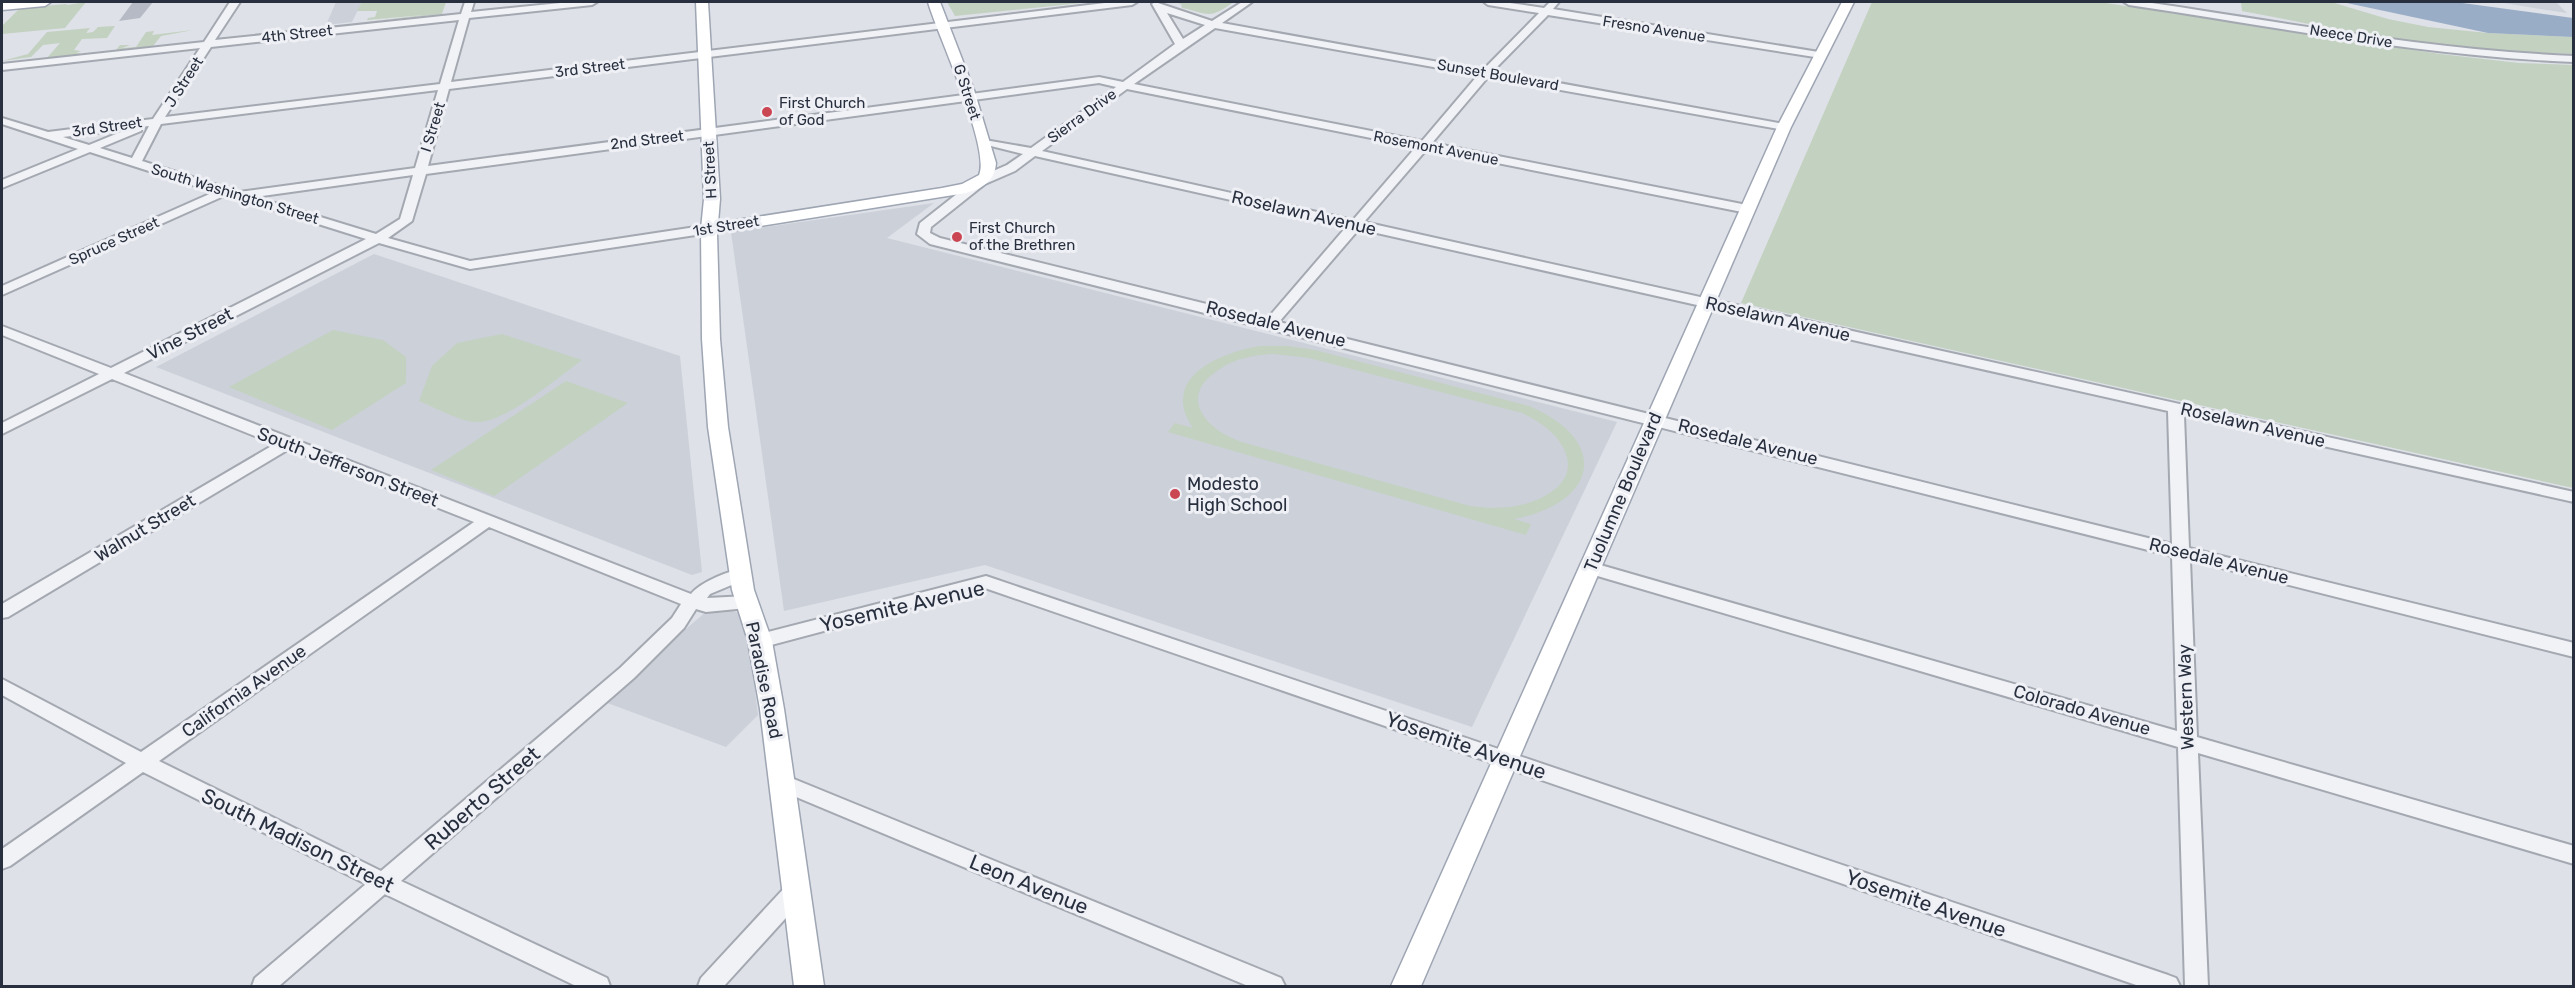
<svg xmlns="http://www.w3.org/2000/svg" width="2575" height="988" viewBox="0 0 2575 988" font-family="Rubik,sans-serif">
	<style>
		.built { fill: #ccd0d9 }
		.green { fill: #c3d1c0; fill-rule: evenodd }
		.water { fill: #9aadc7 }
		.building { fill: #b6bac4 }
		.lines { fill: none; stroke-linecap: round; stroke-linejoin: round }
		.minor-casing { stroke: #a4a8b1; stroke-width: 4 }
		.major-casing { stroke: #9ea5b3; stroke-width: 3 }
		.minor { fill: #f1f2f6; fill-rule: evenodd }
		.major { fill: #fff; fill-rule: evenodd }
		.poi-dot { fill: #ca4653; stroke: #eef0f5; stroke-width: 2 }
		.labels { text-anchor: middle; dominant-baseline: central; stroke-width: 6; stroke-linejoin: round; paint-order: stroke }
		.far-street-label { font-size: 15px; fill: #282f3e; stroke: #eef0f5 }
		.far-poi-label { font-size: 15px; fill: #282f3e; stroke: #eef0f5; text-anchor: start }
		.street-label { font-size: 18px; fill: #282f3e; stroke: #eef0f5 }
		.poi-label { font-size: 18px; fill: #282f3e; stroke: #eef0f5; text-anchor: start }
		.near-street-label { font-size: 21px; fill: #282f3e; stroke: #eef0f5 }
	</style>
	<rect width="100%" height="100%" fill="#dee1e7"/>
	<path class="built" d="M336,2H362L352,22L326,25Z
		M2498,2H2556L2567,13L2534,8Z
		M934,203L887,238L1617,422L1472,727L985,565L784,611L731,232Z
		M374,254L680,356L702,572L692,575L156,367Z
		M715,604L746,616L758,715L726,747L602,701Z"/>
	<path class="green" d="M86,2L65,28L2,34V26L20,8L67,4L66,5H68Z
		M362,2H446L442,14L359,23L423,15L367,20L368,18L375,17L377,11H357Z
		M947,2H1091L955,16Z
		M1174,2H1234C1207,20 1211,14 1182,8L1181,4Z
		M1872,2H2099L2440,54L2519,63L2573,65V488L1741,303Z
		M2241,2H2331L2388,19L2428,27L2488,33L2573,37V54L2474,50L2393,40L2242,11Z
		M115,26L107,38L82,39L74,50L81,51L76,53H80L78,55L47,58L60,43L43,45L31,57L2,61L28,54L47,32L90,28L86,33L93,32L98,27Z
		M193,30L161,36L153,46L116,50L120,45H130L122,48L136,47L146,32L154,31L152,35Z
		M333,330L383,340L406,357V383L332,430L229,387Z
		M502,334L582,360C557,378 510,419 480,422C465,424 434,407 419,401L432,366L457,343Z
		M1260,346H1288L1315,350L1529,406C1611,441 1598,503 1514,519L1531,524L1526,535L1168,432L1175,423L1193,428C1159,378 1219,353 1260,346ZM1274,354L1309,358L1522,413C1566,432 1593,478 1534,501C1514,509 1492,509 1470,506L1242,442C1206,430 1176,396 1220,369C1236,358 1255,355 1274,354Z
		M566,381L628,403L494,496L431,470Z"/>
	<path class="water" d="M2342,2H2455L2573,18V37L2488,33Z"/>
	<path class="building" d="M133,2H153L140,18L119,21Z"/>
	<g class="lines">
		<g class="minor-casing">
			<path id="minor" d="M230,2H240L215,40L461,14L465,2H474L471,12L570,2H597L592,5L469,18L451,82L1113,2H1137L1132,5L449,89L428,166L1099,77L1123,82L1175,44L1152,4L1155,2L1212,21L1242,2H1252L1222,23L1483,70L1539,13L1488,5L1484,2H1503L1544,8L1550,2H1559L1553,9L1825,53L1826,55L1821,58L1548,15L1493,71L1784,124L1790,127L1784,130L1488,77L1432,143L1747,205L1753,209L1751,212L1747,213L1427,149L1364,222L2574,492V502L2184,415L2189,548L2574,643V657L2190,560L2197,737L2574,846V864L2198,753L2208,986H2185L2178,747L1584,572L1581,568L1584,564L1590,562L2177,731L2172,556L930,244L917,234L920,223L977,178L1007,165L1023,154L979,143V139L1031,148L1116,87L1099,83L426,174L412,221L388,238L470,261L709,225L715,229L709,233L470,269L379,243L124,373L691,594C700,583 733,567 746,571L749,575L746,579L710,594L707,598L747,596L753,598L756,602L753,606L747,608L706,612L696,609L684,628L634,678L401,881L607,978L610,986H576L385,894L279,986H252L255,978L366,884L143,772L10,866L2,869V849L126,763L2,695V679L141,752L474,522L289,449L8,617L2,618V604L275,444L112,379L2,434V423L99,374L2,335V326L111,368L366,239L226,195L2,295V286L214,192L90,152L2,188V180L78,149L2,124V118L48,132L153,119L200,48L2,70V64L204,42ZM1167,13L1205,25L1183,39ZM459,20L440,84L165,117L211,47ZM1215,28L1478,75L1422,141L1134,84ZM1127,89L1416,147L1353,220L1042,151ZM438,90L415,168L239,192L142,161L161,124ZM149,126L132,158L100,148L141,131V127ZM128,129L89,145L63,137ZM1035,156L1347,226L1267,319L940,238L930,233L931,227L985,184L1015,171ZM413,175L400,219L376,234L255,197ZM1359,229L2168,411L2172,544L1279,322ZM489,527L681,604L672,618L620,668L381,871L159,761Z
				M2124,2H2145C2288,23 2429,50 2574,56V62C2424,56 2277,27 2129,5Z
				M986,576L2168,975L2176,978L2180,986H2139L985,588L760,648L753,646L751,641L753,636L760,634Z
				M784,775L1281,978L1285,986H1248L777,789L774,783L777,777Z
				M796,882L804,884L807,891L804,898L724,986H698L701,978L788,884Z"/>
		</g>
		<g class="major-casing">
			<path id="major" d="M2,2H51L45,6L2,10Z
				M696,2H708L720,199L718,223L942,188L962,184L979,175C991,148 937,34 928,2H940L974,90L996,163C995,181 983,188 966,193L717,233L720,339L728,427L754,590L772,641L784,709L824,986H794L760,709L748,641L732,590L708,427L702,339L701,229L704,199Z
				M1842,2H1854L1791,127L1421,986H1391L1777,127Z"/>
		</g>
		<use href="#minor" class="minor"/>
		<use href="#major" class="major"/>
	</g>
	<g class="poi-dot">
		<circle cx="767" cy="112" r="6"/>
		<circle cx="957" cy="237" r="6"/>
		<circle cx="1175" cy="494" r="6"/>
	</g>
	<g class="labels">
		<g class="far-street-label">
			<text transform="translate(1654 29) rotate(9)">Fresno Avenue</text>
			<text transform="translate(297 34) rotate(-6)">4th Street</text>
			<text transform="translate(2351 36) rotate(9)">Neece Drive</text>
			<text transform="translate(590 68) rotate(-7)">3rd Street</text>
			<text transform="translate(1498 75) rotate(10)">Sunset Boulevard</text>
			<text transform="translate(184 82) rotate(-57)">J Street</text>
			<text transform="translate(967 92) rotate(72)">G Street</text>
			<text transform="translate(1082 116) rotate(-36)">Sierra Drive</text>
			<text transform="translate(107 127) rotate(-8)">3rd Street</text>
			<text transform="translate(433 127) rotate(-73)">I Street</text>
			<text transform="translate(647 140) rotate(-7)">2nd Street</text>
			<text transform="translate(1436 148) rotate(11)">Rosemont Avenue</text>
			<text transform="translate(710 170) rotate(-93)">H Street</text>
			<text transform="translate(235 194) rotate(17)">South Washington Street</text>
			<text transform="translate(726 226) rotate(-9)">1st Street</text>
			<text transform="translate(114 241) rotate(-24)">Spruce Street</text>
		</g>
		<g class="far-poi-label">
			<text x="779" y="103">First Church<tspan x="779" dy="17">of God</tspan></text>
			<text x="969" y="228">First Church<tspan x="969" dy="17">of the Brethren</tspan></text>
		</g>
		<g class="street-label">
			<text transform="translate(1304 213) rotate(13)">Roselawn Avenue</text>
			<text transform="translate(1778 319) rotate(13)">Roselawn Avenue</text>
			<text transform="translate(1276 324) rotate(14)">Rosedale Avenue</text>
			<text transform="translate(190 334) rotate(-27)">Vine Street</text>
			<text transform="translate(2253 425) rotate(13)">Roselawn Avenue</text>
			<text transform="translate(1748 442) rotate(14)">Rosedale Avenue</text>
			<text transform="translate(348 467) rotate(21)">South Jefferson Street</text>
			<text transform="translate(1623 492) rotate(-67)">Tuolumne Boulevard</text>
			<text transform="translate(145 528) rotate(-31)">Walnut Street</text>
			<text transform="translate(2219 561) rotate(14)">Rosedale Avenue</text>
			<text transform="translate(764 680) rotate(78)">Paradise Road</text>
			<text transform="translate(244 691) rotate(-35)">California Avenue</text>
			<text transform="translate(2186 697) rotate(-92)">Western Way</text>
			<text transform="translate(2082 710) rotate(16)">Colorado Avenue</text>
		</g>
		<g class="poi-label">
			<text x="1187" y="484">Modesto<tspan x="1187" dy="21">High School</tspan></text>
		</g>
		<g class="near-street-label">
			<text transform="translate(902 606) rotate(-13)">Yosemite Avenue</text>
			<text transform="translate(1466 745) rotate(19)">Yosemite Avenue</text>
			<text transform="translate(482 798) rotate(-41)">Ruberto Street</text>
			<text transform="translate(298 840) rotate(26)">South Madison Street</text>
			<text transform="translate(1029 884) rotate(22)">Leon Avenue</text>
			<text transform="translate(1926 903) rotate(19)">Yosemite Avenue</text>
		</g>
	</g>
	<rect width="2575" height="988" fill="none" stroke="#282f3e" stroke-width="6"/>
</svg>
